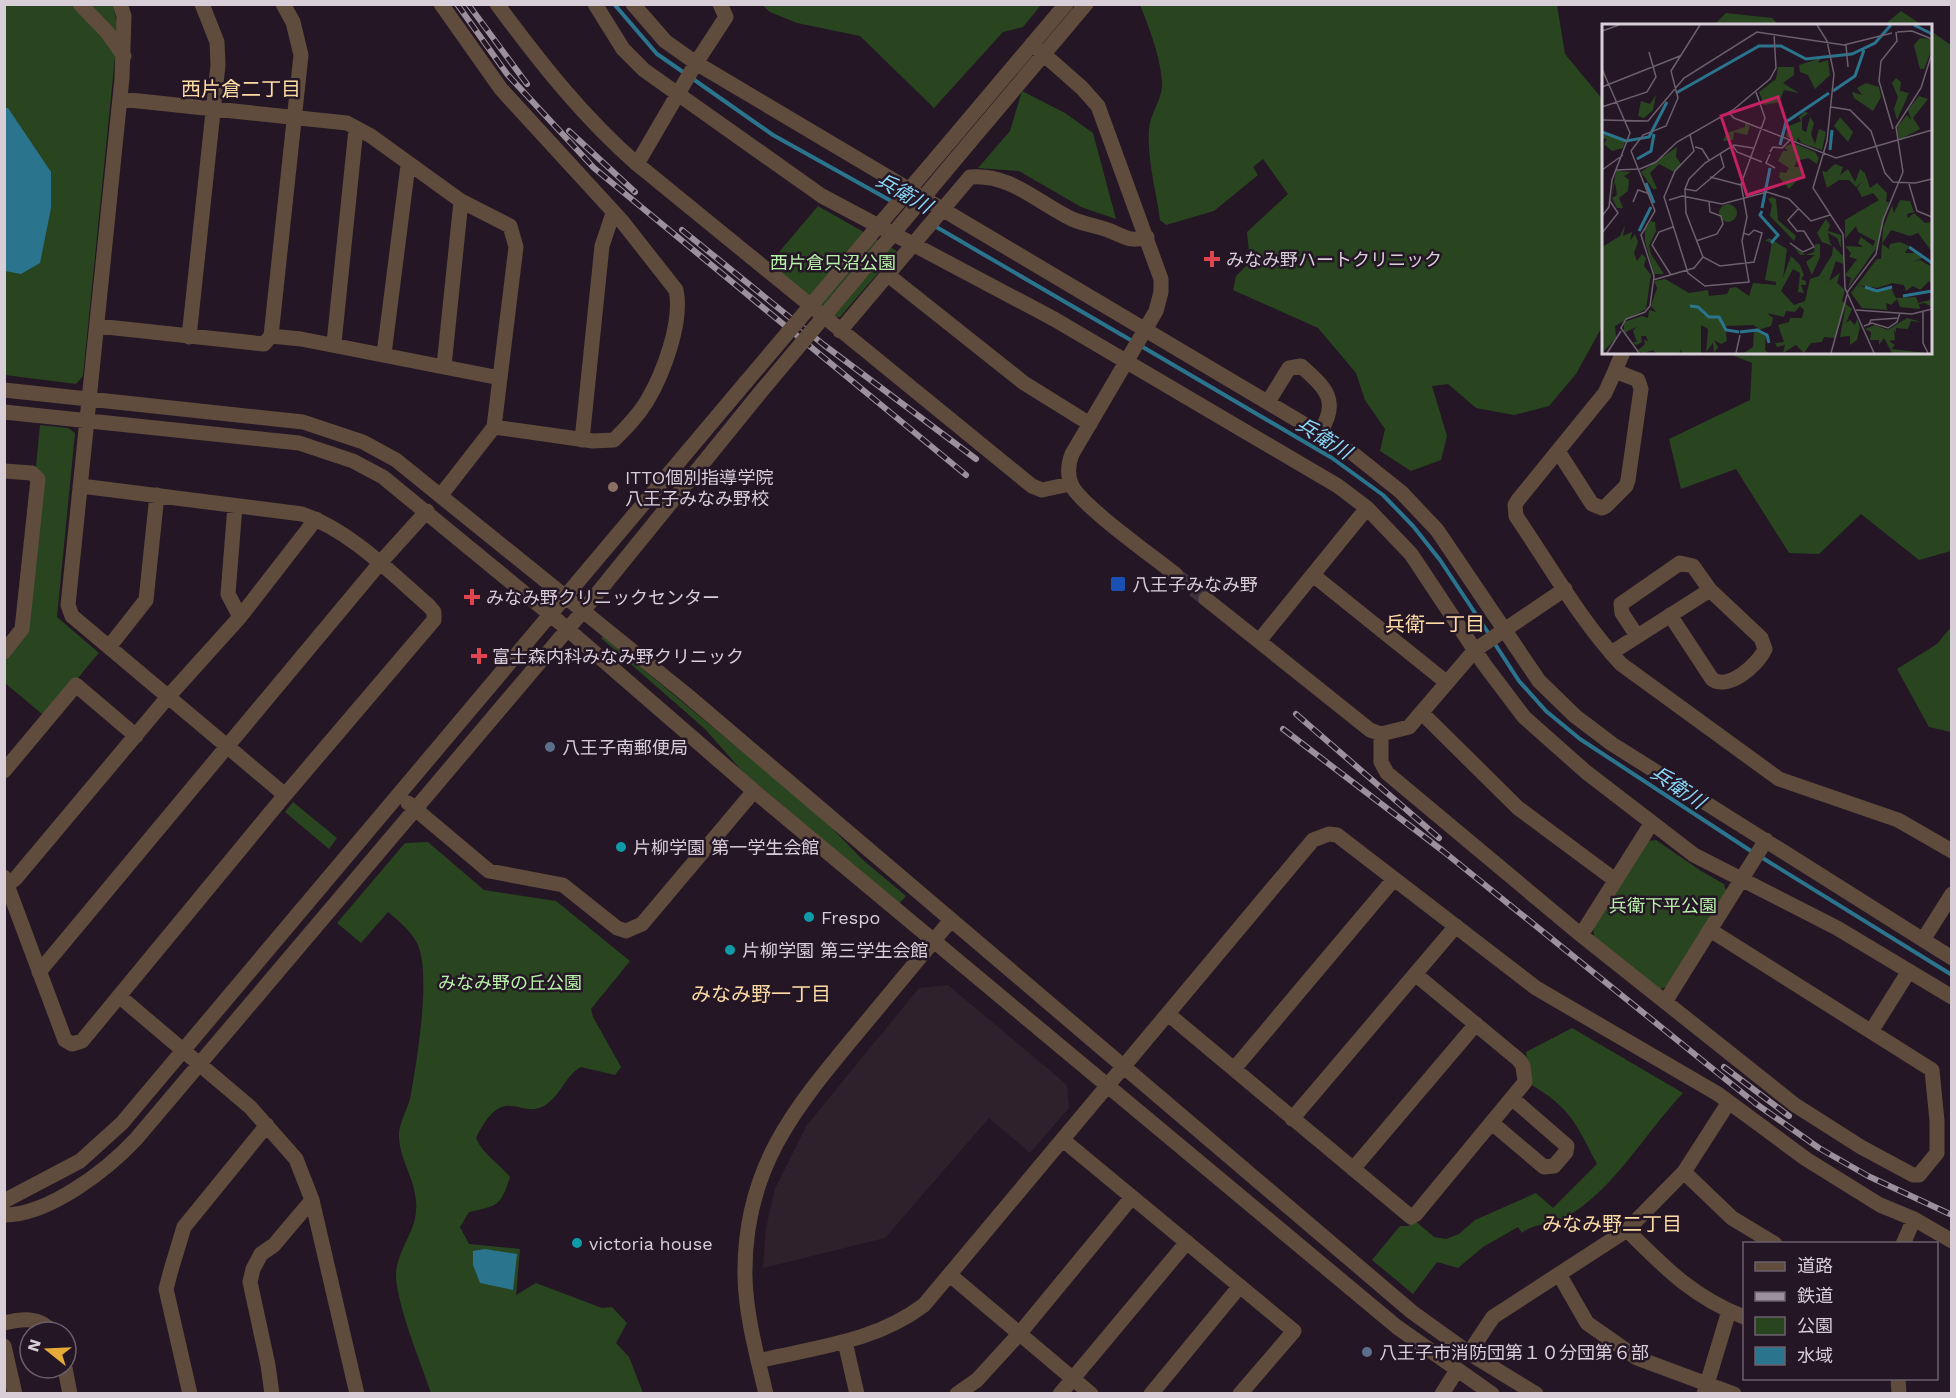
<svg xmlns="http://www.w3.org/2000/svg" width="1956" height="1398" viewBox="0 0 1956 1398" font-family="'Work Sans','Noto Sans JP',sans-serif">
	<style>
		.commercial { fill: #2f212c }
		.green { fill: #284520 }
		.water { fill: #2a748e }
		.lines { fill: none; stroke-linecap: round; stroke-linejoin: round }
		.stream { stroke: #2a748e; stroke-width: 4 }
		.minor-tunnel { stroke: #3f3240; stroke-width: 15; stroke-dasharray: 15 8; stroke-linecap: butt }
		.minor { stroke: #5f4c3c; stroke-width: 15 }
		.rail-casing { stroke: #9b909c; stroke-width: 6 }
		.rail { stroke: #241625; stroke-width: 4; stroke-dasharray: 11; stroke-linecap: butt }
		.minor-bridge { stroke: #5f4c3c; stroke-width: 15 }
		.health-dot { fill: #e0444e; stroke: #241625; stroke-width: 2 }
		.education-dot { fill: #8d6e63; stroke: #241625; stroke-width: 2 }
		.transit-dot { fill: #1a4fb4; stroke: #241625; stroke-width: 2 }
		.service-dot { fill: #5c6f8a; stroke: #241625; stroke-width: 2 }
		.culture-dot { fill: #0f9aa8; stroke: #241625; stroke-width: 2 }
		.labels { text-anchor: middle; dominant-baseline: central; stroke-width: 5; stroke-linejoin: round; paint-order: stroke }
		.poi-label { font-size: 18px; fill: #d8ced8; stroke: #241625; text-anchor: start }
		.park-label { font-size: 18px; fill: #b8f1a9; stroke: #241625 }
		.neighbourhood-label { font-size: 20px; fill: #fddca5; stroke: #241625 }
		.water-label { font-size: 20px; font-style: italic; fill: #89d9f9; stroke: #241625 }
		.inset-river { fill: none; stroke: #2a748e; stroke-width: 3 }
		.inset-road { fill: none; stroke: #6c606d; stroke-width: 1.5 }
		.view { fill: #c32161; fill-opacity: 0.15; stroke: #c32161; stroke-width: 3 }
		.inset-edge { fill: none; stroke: #d8ced8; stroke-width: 3 }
	</style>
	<rect width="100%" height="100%" fill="#241625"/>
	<path class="commercial" d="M948,985L1067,1085L1069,1108L1030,1153L989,1118L885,1238L763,1268L766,1228L775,1189L807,1125L919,988Z"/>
	<path class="green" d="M5,5H113L118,27L83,376L76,384L5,375Z
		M762,5H1041L1023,27L1003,32L934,108L860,36L797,23L770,12Z
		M1140,5H1557L1565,54L1603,100V325L1576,374L1549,406L1514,415L1476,408L1448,384L1432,386L1447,436L1441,460L1411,471L1380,451L1385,429L1365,400L1356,373L1318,328L1233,290L1236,276L1250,262L1247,232L1288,194L1263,159L1253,167L1258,175L1214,211L1166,225L1160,220C1156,189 1147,161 1149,129C1150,114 1162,100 1162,85C1162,61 1149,27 1140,5Z
		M1901,11L1922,25H1884Z
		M1726,13L1772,18L1779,25H1714Z
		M1931,31L1952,46L1951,551L1919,560L1861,514L1819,554L1789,553L1736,469L1681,489L1669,439L1750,400L1752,363L1727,353L1930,352Z
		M1022,91L1065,113L1093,133L1116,219L1081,207L1019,171L978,168L1010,131Z
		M818,206L897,251L840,317H835L769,264Z
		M40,425L68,428L75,433L57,617L99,653C79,674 67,696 48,719L5,683V652L20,634Z
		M1951,627V732L1929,727L1897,669L1937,644Z
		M603,636L821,817L863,860L906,896L899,904L743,772L705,729L601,638Z
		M293,802L337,838L329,849L285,812Z
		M1656,840L1701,871L1724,884L1726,891L1667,987L1659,989L1594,937L1593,927L1647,841Z
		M428,842L484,890L556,901L630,961L591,1009L593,1017L621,1067L615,1075L581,1067C566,1075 561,1094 547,1104C520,1123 505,1079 476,1138C483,1155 499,1163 510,1177C501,1206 497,1206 469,1212L460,1227L469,1244L520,1249L516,1295L536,1283L602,1308L612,1307L627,1323L616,1343L629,1357L643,1393H431C421,1363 397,1306 396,1276C396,1252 415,1233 416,1211C419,1182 398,1160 399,1133C400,1120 409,1107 411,1094C417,1060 431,976 418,945C412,932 399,921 388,912L361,943L337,923L405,843Z
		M1572,1028L1683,1093C1644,1134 1615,1189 1565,1218C1551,1226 1535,1222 1522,1233L1518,1227L1483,1247L1458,1268L1437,1262L1413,1294L1372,1260L1400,1226H1408L1414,1220L1434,1237L1446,1239L1459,1234L1475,1220L1536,1193L1553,1208L1597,1164C1576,1124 1571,1108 1530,1084L1526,1052Z"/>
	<path class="water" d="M4,108H8L51,172V208L40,263L21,274L5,271Z
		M485,1249L517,1254L513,1290L480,1283L473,1265V1251Z"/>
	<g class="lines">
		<path class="stream" d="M614,4L657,54L686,74
			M693,79L773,135L893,202
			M933,225L1134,342
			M1141,346L1332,458L1383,495L1413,526L1440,560L1489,634
			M1493,641L1519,681L1546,711L1580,739L1754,853
			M1761,857L1952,975"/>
		<path class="minor-tunnel" d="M1176,575L1206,599"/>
		<path class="minor" d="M80,4L107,32L124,56
			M120,4L124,16L122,78L68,605L72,616L285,795
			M441,4L501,89L621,220L676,290C683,322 663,374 647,401C638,416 626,428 614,440L593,441L494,427
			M497,4C539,61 583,117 637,164L1032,486L1042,490L1070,484
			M595,4L623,49L644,70L822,196L1054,319L1338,486L1367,508L1411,554L1484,664L1524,717L1586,772L1694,855L1837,928L1952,997
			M633,4L665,41L696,63L1351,452L1401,492L1437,530L1539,681L1575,716L1612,744L1952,958
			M1032,44L1082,88L1098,106L1161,279V292L1156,311L1072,454C1068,464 1067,477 1072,486C1083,507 1154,557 1176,575
			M120,99L347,123L371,136L461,201L510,226L516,247L494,427L441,495
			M958,132L1066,4
			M969,143L1086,4
			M637,164L696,63L726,17L720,4
			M888,275L1024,383L1090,424
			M97,326L264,344L271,336L301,339L500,378
			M840,331L970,177C1010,173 1038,203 1072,219C1084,224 1096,226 1108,230C1124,236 1130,243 1147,237
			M271,336L301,55L293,22L283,4
			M189,337L218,65L217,42L202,4
			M334,343L356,129
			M384,354L408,165
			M444,366L461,201
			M1615,371L1623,352
			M4,390L303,422L363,442L396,460L687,695L1412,1312L1469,1353L1536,1394
			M1268,402L1289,368L1301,366C1326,388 1340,401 1320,432
			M4,412L299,443L353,461L383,477L551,615L754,791L1397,1327L1492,1394
			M582,440L602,246L613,213
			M1558,451L1592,504L1602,508L1606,506L1626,486L1628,480L1641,389L1638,380L1615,371L1605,393L1518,500L1515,505L1516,516C1550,566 1580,620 1621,664L1779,779L1898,820L1952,851
			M4,471L32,473L38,479L22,629L4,652
			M235,506L228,594L240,617
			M1313,575L1446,682
			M1206,599L1370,730L1381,734L1409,727L1475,650L1565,589
			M1637,636L1622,613L1621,604L1680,563L1693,566L1710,590L1761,638L1765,649C1758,665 1728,691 1712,679L1670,615
			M1259,641L1367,508
			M109,647L146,600L157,495
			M1611,653L1710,590
			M1422,713L1518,808L1615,880
			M1381,734V762L1387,773L1581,935L1795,1105L1861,1147L1913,1175H1919L1937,1153V1121L1932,1070L1710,930
			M4,771L76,685L136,736
			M408,803L489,871L563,885L617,928L626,931L642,924L754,791
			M4,877L65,1040L72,1044L82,1041L285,795L434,620V612L429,606C391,573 351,531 302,514L81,486
			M4,888L16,878L167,698L240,617L316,519
			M1581,935L1651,824
			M1923,940L1952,894
			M39,972L380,563L427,511
			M119,996L250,1107L296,1159L312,1200L357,1394
			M1665,1002L1766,840
			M1168,1014L1411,1217L1416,1214L1525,1082L1523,1066L1519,1060L1415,974
			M1872,1030L1909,971
			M1234,1069L1394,879
			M1292,1119L1456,926
			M1492,1123L1544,1167L1554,1166L1566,1152L1567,1146L1513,1099
			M1063,1140L1294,1331L1240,1394
			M1353,1169L1476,1024
			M1684,1172L1732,1218L1775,1244
			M4,1201L80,1161L122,1123L746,382
			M4,1215C49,1215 107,1170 136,1139L583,611L759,394
			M1627,1230C1665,1268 1693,1297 1744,1317
			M1903,1244L1914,1219
			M1559,1274L1587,1323L1637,1358L1734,1394
			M950,1275L1091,1394
			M4,1323C21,1319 40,1316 52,1332
			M845,1342L857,1394
			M4,1346L15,1394
			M1469,1353L1493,1317L1627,1230L1684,1172L1729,1102
			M758,1361C817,1347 875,1342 924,1305L1313,840L1329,834L1337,835L1536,988L1718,1094L1806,1159L1880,1205L1914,1219L1952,1241
			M65,1368L70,1394
			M1898,1378L1899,1394
			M190,1394L166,1289L171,1270L184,1227L267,1125
			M272,1394L268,1365L250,1282L253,1269L261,1254L274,1245L312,1200
			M766,1394C757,1355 746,1317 745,1277C743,1170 793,1110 858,1032C889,995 920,957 951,920
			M957,1394L977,1380L1020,1333L1132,1197
			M1060,1394L1187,1242
			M1151,1394L1240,1286
			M1442,1394L1457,1370
			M1704,1394L1729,1311"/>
		<g class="rail-casing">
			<path id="rail" d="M457,4L507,74L594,168L966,475
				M468,4L527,84
				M569,131L635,192
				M682,230L824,345L976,459
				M1296,714L1439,838
				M1283,729L1443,851L1755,1103L1819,1148L1868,1176L1952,1215
				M1724,1067L1789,1116"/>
		</g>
		<use href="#rail" class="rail"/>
		<path class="minor-bridge" d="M746,382L958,132
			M759,394L969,143"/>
	</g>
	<g class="health-dot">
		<path d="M1209 250h6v6h6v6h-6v6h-6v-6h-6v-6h6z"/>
		<path d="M469 588h6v6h6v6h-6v6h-6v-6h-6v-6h6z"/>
		<path d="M476 647h6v6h6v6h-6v6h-6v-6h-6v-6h6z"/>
	</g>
	<circle class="education-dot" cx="613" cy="487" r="6"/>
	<rect class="transit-dot" x="1110" y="576" width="16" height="16" rx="3"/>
	<g class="service-dot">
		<circle cx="550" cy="747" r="6"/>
		<circle cx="1367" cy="1352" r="6"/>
	</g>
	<g class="culture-dot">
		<circle cx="621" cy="847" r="6"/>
		<circle cx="809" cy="917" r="6"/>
		<circle cx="730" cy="950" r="6"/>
		<circle cx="577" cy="1243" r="6"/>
	</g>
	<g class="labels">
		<g class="poi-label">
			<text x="1226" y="259">みなみ野ハートクリニック</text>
			<text x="625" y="477">ITTO個別指導学院<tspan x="625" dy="21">八王子みなみ野校</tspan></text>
			<text x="1132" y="584">八王子みなみ野</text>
			<text x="486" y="597">みなみ野クリニックセンター</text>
			<text x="492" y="656">富士森内科みなみ野クリニック</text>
			<text x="562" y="747">八王子南郵便局</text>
			<text x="633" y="847">片柳学園 第一学生会館</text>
			<text x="821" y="917">Frespo</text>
			<text x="742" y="950">片柳学園 第三学生会館</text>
			<text x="589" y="1243">victoria house</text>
			<text x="1379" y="1352">八王子市消防団第１０分団第６部</text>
		</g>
		<g class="park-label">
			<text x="833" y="262">西片倉只沼公園</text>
			<text x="1663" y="905">兵衛下平公園</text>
			<text x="510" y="982">みなみ野の丘公園</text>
		</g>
		<g class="neighbourhood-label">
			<text x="241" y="89">西片倉二丁目</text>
			<text x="1435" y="624">兵衛一丁目</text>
			<text x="761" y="994">みなみ野一丁目</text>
			<text x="1612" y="1224">みなみ野二丁目</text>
		</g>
		<g class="water-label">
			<text transform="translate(904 193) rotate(30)">兵衛川</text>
			<text transform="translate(1324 438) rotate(32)">兵衛川</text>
			<text transform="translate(1678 787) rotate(34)">兵衛川</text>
		</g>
	</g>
	<g transform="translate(1602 24)">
		<rect width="330" height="330" fill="#241625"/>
		<path d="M318,14L330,15V25L322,45H318L312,21ZM219,34L216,39L226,36L228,51L213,65L206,51L198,48L197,41ZM176,43H192V51L181,59L197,69L182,66L177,78L162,81L157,68L174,55ZM294,54L299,58L298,67L307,69L295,96L292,85L296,73L290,59ZM264,59L277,63L279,73L271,87L252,74L250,68L260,71L255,64ZM54,71L51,86L42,94L36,92L39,77L48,80ZM317,72L326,75L311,94L318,105L297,116L295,103L305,91L309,96L306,86ZM202,88L207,89L200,94V106L204,108L208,93L212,99L209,110L213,120L217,105L224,108L220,126L199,119L196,113L195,118L184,112L187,102L199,97L197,93ZM238,93L251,108L246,118L232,102ZM143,99L148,102L145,111L132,108L131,116L121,117L125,109L143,103ZM0,110L23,117L21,124L10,127L2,120L5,115L0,114ZM191,119L213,128L217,134L215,140L206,134L195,137L192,143H198L201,150L187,165L177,153L178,148L184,149L187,144L176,137L181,127H186L182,123ZM75,123L74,133L79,140L72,148L57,140L48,149L55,165H51L39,148ZM233,140L241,143L238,151L246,145L253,158L258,145L263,149L268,164L275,159L285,169L284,178H287L275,223L246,264L249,254L243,251L255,235L247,233L249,229L243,222L261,223L256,219L259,213L271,222L273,217L256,208L254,202L243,215V196L277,176L271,169L260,173L255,164L260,158L254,163L247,156H237L225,164L220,147L225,148L226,155L225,147ZM14,147L29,148L22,152L27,156L26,167L17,174L21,184H15L10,174L15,171L13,158L9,176ZM170,173L174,175L176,196L194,212L192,217L168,192L170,181L166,175ZM298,176L308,177L312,188L305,190L306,194L312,189L323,199L330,198V228L316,209L308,212L289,206L280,220L287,225L288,220L298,218L307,222L303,229H319L322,233L311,238L318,236L330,243V261L327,257L318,266L311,262L304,267L302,261L290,259L275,264L255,261L275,267L289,264L294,274L314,273L316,279L328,276L330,268V283L322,279L317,280L318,285L298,283L295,275L289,281L284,279L285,286L260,284L249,269L275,235H279L281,204L290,181L292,189ZM117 189a9 9 0 1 1 18 0a9 9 0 1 1-18 0ZM224,195L228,201L226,207L239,211V224L235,214L226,209L228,219L241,232V240L234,237L227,257L238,249L235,259L243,266L240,277L250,285L244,299L248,296L253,301L255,295L258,303L255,316L248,321V312L238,313L244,281L233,314L222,313L220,318L209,319L202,329L194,321L181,329L183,321L175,323L173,319L182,318L176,301L187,298L188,294H200L202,286L198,282L193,288L184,287L182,293L165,289L171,294L169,302L156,306L164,310L163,326L166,329H142L151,323L152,306L156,304L151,301L123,302L125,317L119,320L112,316L116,323L112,329L111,319L104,328L106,305L99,301V329H80L79,325L78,329L74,327L77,329H54L51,326L42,329L35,327L43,320L42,316L46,317L44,312H39L40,318L34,321L30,318H35L31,307L34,303L22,309V298L40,292L46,294L47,286L54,288L49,282L55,264L52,257L63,255L87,269L106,266L107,272L125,270L128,264L134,263L147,272L151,259L174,261V258L163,256L170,218L163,217L167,214L185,225L181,254L189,232L198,241L202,251L199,255L204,257V261H199L202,269L196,268L198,249L191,245L179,267L192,281L203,277L208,255L217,252L230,231L231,222L220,218L215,209ZM49,197L53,198L54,207L47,222L49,230L62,250H52L43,217V205ZM23,201L21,212L30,208L28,217L33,210L36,218L32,229L35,237L40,230L44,234L42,242L49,251L44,285L13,302L14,314L0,329V223L18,212ZM213,220H218V233L210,251L204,238L213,231H198L191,221L203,231L212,228ZM305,294L320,298L309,297L306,305L294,304V309L292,305L293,316L287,317L293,321L289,325L324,329H290L282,314L277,321V316H268L269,308L263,305L273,301L286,306Z" fill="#284520"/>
		<path class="inset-river" d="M312,1L330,10M231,67L253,52L262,26M74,69L157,22H179L204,35L250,30L273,19L289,1M0,108L24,117L47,113L65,78M178,121L184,98L227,69M228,126L230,106M35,135L49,127L52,110M44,159L52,179M160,184L168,144M160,187L158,191L176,211L169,219M37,207L49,183M307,223L330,239M263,263L275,267L290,263M301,272L330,267M88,282L96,283L107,293H117L124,306L137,308M138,308L155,306L165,311L167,319"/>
		<path class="inset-road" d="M215,1L225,17L232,50L225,117L211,164L241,210L243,264L272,329M0,7L17,1M295,8L310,7L330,15M244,21L246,43M0,45L28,109L10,156L7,183L0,192M0,63L78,32M0,83L45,68L54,53L47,28M229,83L248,86L269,107L283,149L291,158L313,159L330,155M126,88L132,94L234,134L330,106M0,96L46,97L82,54L155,8L242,21L290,9M291,105L277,57L279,37L295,17L294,8M88,111L92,127L73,147L62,173L86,249L103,262L147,258L140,217L145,193L139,160L163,94L154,68M131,122L135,128L160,138M93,123L100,125L107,136M29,127L53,187L39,211L52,252L48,282L43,288L24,295L19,304L37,329M29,127L41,111L64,102L76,74L69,47L98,1M168,128L171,123L180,124L188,116M168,130L164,139L173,144M38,145L54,138L75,118L131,86L168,55L174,44L172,10M0,146L21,131M14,146L38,145M108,153L139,161M307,160L315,187L330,193M83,165L94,167L122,143L118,129M67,176L80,172L120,180L165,168L187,175L209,197L228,191M31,178L36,166L48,170M0,209L16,189L8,177M141,209L147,211L152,206L160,209L152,238L118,242L101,233L84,189L83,165L87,155L103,139L132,121L151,124M94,217L115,210L121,200L119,192L108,188L107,178M188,219L201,228L212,223L202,207H195L186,196L197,184M69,251L50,221L57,208L71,203M51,256L92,244L101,233M254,286L310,290L330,285M321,288V319L326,329M267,300L269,296L297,294M262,302L270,299L286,304L295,298L298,289M5,329L19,307M134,329L138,311M229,329L246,267L274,230L281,196L301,148L294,103L319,64L330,29"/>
		<path class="view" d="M176,73L202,153L145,171L119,92Z"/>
		<rect width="330" height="330" class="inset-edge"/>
	</g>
	<rect width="1956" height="1398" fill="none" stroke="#d8ced8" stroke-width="12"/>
	<rect x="1743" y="1242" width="195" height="138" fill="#241625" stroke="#6c606d" stroke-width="1.5"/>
	<rect x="1755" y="1262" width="30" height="9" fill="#5f4c3c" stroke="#6c606d" stroke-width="1.5"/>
	<text x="1797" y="1272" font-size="18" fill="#d8ced8">道路</text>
	<rect x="1755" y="1292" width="30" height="9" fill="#9b909c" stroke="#6c606d" stroke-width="1.5"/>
	<text x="1797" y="1302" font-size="18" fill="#d8ced8">鉄道</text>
	<rect x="1755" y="1317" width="30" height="18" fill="#284520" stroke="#6c606d" stroke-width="1.5"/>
	<text x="1797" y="1332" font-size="18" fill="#d8ced8">公園</text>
	<rect x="1755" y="1347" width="30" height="18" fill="#2a748e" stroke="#6c606d" stroke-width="1.5"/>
	<text x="1797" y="1362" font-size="18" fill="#d8ced8">水域</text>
	<g transform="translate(48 1350) rotate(288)"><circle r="28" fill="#241625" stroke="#6c606d" stroke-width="1.5"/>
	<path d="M0-4.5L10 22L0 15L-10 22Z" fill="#e7ac37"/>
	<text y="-9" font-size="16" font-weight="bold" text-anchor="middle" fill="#d8ced8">N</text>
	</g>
</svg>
